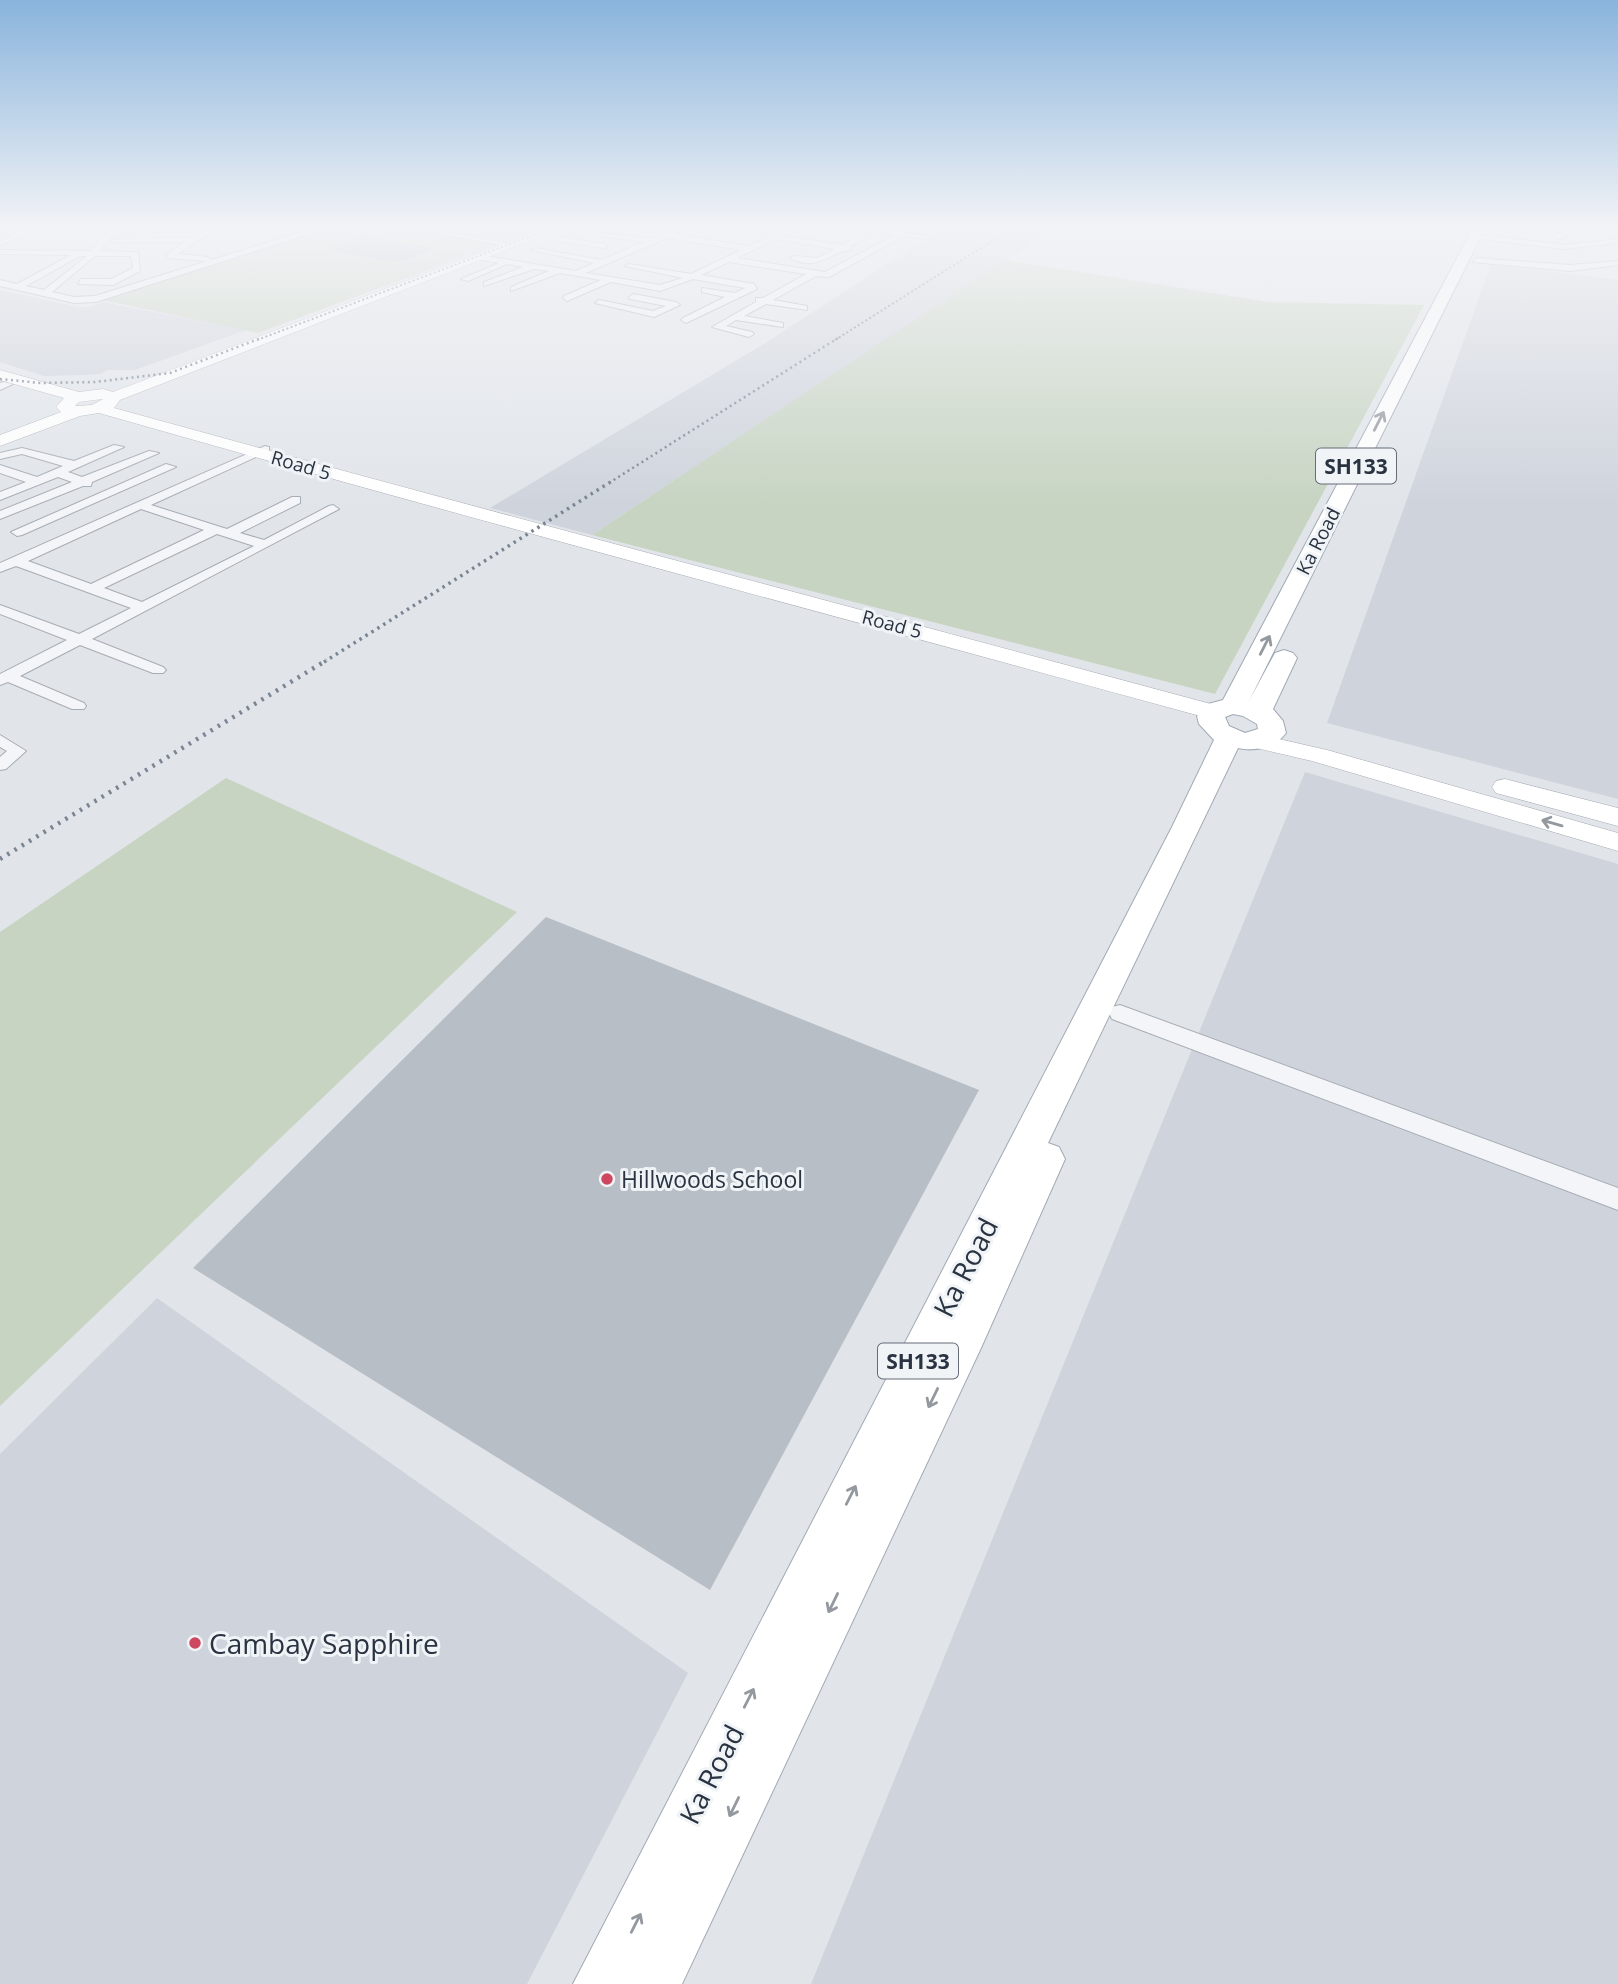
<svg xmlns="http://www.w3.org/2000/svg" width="1618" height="1984" viewBox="0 0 1618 1984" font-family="'Open Sans',sans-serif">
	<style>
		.built { fill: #cfd4dc }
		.green { fill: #c7d4c2 }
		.building { fill: #b8bec6 }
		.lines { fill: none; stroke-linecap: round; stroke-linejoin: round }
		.street-casing { stroke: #a6acb4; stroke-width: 2 }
		.secondary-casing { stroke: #a6acb4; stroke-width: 1 }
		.primary-casing { stroke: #a0aab5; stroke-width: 2 }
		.street { fill: #f4f5f8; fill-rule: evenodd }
		.secondary { fill: #fff; fill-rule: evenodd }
		.primary { fill: #fff; fill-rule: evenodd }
		.rail-far3 { stroke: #7a8593; stroke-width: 2; stroke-dasharray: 2 2.5; stroke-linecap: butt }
		.rail-far2 { stroke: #7a8593; stroke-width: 2.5; stroke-dasharray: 2 3.5; stroke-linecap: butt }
		.rail-far1 { stroke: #7a8593; stroke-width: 3.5; stroke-dasharray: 2.5 4.5; stroke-linecap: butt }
		.rail { stroke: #7a8593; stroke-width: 4.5; stroke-dasharray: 2.5 6; stroke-linecap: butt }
		.oneway { stroke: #9499a0 }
		.poi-dot { fill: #ce4761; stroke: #f1f4f7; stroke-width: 2.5 }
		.labels { text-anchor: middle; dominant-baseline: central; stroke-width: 6; stroke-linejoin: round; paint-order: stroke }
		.far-street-label { font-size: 19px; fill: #293341; stroke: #f1f4f7 }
		.shield { fill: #f1f4f7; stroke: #656d78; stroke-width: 2 }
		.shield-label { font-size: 21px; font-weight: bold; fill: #293341 }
		.poi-label { font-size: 23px; fill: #293341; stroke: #f1f4f7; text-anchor: start }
		.near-street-label { font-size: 28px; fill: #293341; stroke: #f1f4f7 }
		.near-poi-label { font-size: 28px; fill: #293341; stroke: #f1f4f7; text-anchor: start }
	</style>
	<rect width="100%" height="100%" fill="#e1e5ea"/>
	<path class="built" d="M909,226H1057L592,535L490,508L767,342L938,231Z
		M1491,264L1618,280V799L1327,723Z
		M0,290L78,307H89L103,302L246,330L135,370H107L101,374L81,375L44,376L0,362Z
		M1305,772L1618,864V1984H811Z
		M157,1298L688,1673L527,1984H0V1454Z"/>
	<path class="green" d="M333,226H406L501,243L258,333L102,300Z
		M435,226H536L505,238Z
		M1005,260L1268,302L1424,305L1215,694L592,535Z
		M226,778L517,912L0,1406V932Z"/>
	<path class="building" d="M362,236L434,249L402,261H387L333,251L339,249L328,248Z
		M546,917L979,1090L710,1590L193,1268Z"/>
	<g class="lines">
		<g class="street-casing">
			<path id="street" d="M29,226H39L0,246V241Z
				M111,226H119L99,251L138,252L140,271L113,285L78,284L81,279H111L133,268L131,256H95L52,292L74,297L95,296L207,261L167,258V254L185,242L110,243L113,239L193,238L211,226H220L178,254L208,257L211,260L321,226H333L96,302L74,303L0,286V280L17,284L71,255L0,254V250L91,251ZM80,256H87L44,290L26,286Z
				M398,226H416L516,245L512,247Z
				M680,226H691L674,234L748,246L776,233L740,226L783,230L801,226L782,236L842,245L859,235H865V239L851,246V250C828,251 820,273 790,258L794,256L818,258L835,249L775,239L737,258L825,272L895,235L846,226H867L931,237L927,239L904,236L829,277L816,276L773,300L807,306V310L766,304L744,316L783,323V327L736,320L726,326L752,332L754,334L749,337L712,327L756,302V298H763L806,274L729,262L701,275L754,284L757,289L686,323L681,320L683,318L725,297L702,292V288L735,293L745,288L693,279L660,291L611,282L567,301L563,298L564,296L601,280L560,273L511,291V287L549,271L534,269L484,286V282L523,267L507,264L468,281L461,279L499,263L471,258L474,254L576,271L594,263L531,250L535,248L602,260L643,242L601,236L598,232L651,239ZM667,238L741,250L691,274L629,264L625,266L683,278L660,285L586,273Z
				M1525,226H1537L1567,237L1560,239Z
				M1567,226H1581L1594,231L1590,233Z
				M1475,234L1565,245L1618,239V243L1565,249L1472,238Z
				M562,237L604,244L608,246L604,248L559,241Z
				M1476,258L1570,265L1618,261V265L1570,271L1473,262Z
				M633,294L676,302L680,305L654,317L595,303L599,300L653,311L666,306L630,299L629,297Z
				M4,382L13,384L0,390V383Z
				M114,445L124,447L68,472L82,477L149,451L159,453L92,482L91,486H83L0,519V511L72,482L58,477L0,500V492L26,482L0,473V465L37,477L63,466L22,454L0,459V453L22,448L74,461Z
				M265,446L269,447V451L151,505L227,529L292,497H300V503L240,533L264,540L329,506L333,505L339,509L92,639L163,667L166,670L163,673H153L80,645L20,676L84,703L86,706L84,709H72L8,682L0,685V674L67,640L0,614V605L79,634L131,608L16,566L0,572V563ZM141,509L204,530L91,584L28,561ZM217,534L254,546L142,602L104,588Z
				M166,464L176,467L22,535L17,536L11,532Z
				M0,735L26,751L6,769L0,770V757L7,751L0,747Z
				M1120,1005L1618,1188V1210L1112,1019L1109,1013L1112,1007Z"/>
		</g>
		<g class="secondary-casing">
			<path id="secondary" d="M551,226H568L120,400L114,408C483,510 852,607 1222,707L1225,712L1222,717L1213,719L1204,717C836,616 467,518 99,413L80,416L0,446V435L61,412L56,407L64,398L0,380V370L79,392L103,389L113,392ZM103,399L92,405L75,406L79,402Z
				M1257,734L1327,750L1618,833V851L1312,761L1248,746L1245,741L1248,736Z
				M1505,779L1618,808V826L1496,793L1492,787L1496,781Z"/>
		</g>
		<g class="primary-casing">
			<path id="primary" d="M1474,226H1486L1249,701L1275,653L1284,650L1293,653L1297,658L1273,709L1283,721L1286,733C1276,747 1254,752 1238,748L1048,1143L1059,1147L1065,1159L981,1348L682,1984H573L1172,827L1214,740L1199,724L1197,716L1208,704L1223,700ZM1233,714L1243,716L1257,724L1258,729L1245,733L1229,726L1225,717Z"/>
		</g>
		<use href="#street" class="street"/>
		<use href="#secondary" class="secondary"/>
		<use href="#primary" class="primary"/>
		<path class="rail-far3" d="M257,340L557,226
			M835,340L1016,226"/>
		<path class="rail-far2" d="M0,379L41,383L95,382L170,373L261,338
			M609,483L838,338"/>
		<path class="rail-far1" d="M324,662L612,481"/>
		<path class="rail" d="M0,859L327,660"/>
	</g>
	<defs><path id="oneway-shaft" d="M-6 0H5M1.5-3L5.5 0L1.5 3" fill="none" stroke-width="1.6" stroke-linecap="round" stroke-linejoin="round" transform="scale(1.75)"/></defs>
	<g class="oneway">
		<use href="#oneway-shaft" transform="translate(1379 421) rotate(-63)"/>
		<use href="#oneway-shaft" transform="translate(1265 645) rotate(-63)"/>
		<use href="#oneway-shaft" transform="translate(1552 823) rotate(-164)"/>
		<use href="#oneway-shaft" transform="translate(933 1398) rotate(116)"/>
		<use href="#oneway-shaft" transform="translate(851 1495) rotate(-63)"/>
		<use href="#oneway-shaft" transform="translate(833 1603) rotate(116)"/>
		<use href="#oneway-shaft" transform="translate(749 1698) rotate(-63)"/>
		<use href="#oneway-shaft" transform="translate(734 1807) rotate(116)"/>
		<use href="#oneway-shaft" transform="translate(636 1923) rotate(-63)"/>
	</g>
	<linearGradient id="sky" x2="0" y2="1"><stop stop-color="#89b4dc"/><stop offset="0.45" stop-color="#f2f3f6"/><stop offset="1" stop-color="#f2f3f6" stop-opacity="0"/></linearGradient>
	<rect width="1618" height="504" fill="url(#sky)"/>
	<g class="poi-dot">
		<circle cx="607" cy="1179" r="7"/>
		<circle cx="195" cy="1643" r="7"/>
	</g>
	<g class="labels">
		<g class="far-street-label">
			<text transform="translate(301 465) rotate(16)">Road 5</text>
			<text transform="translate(1318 541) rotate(-63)">Ka Road</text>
			<text transform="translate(892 624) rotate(15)">Road 5</text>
		</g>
		<g class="shield">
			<rect x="1316" y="448.5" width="80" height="35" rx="5"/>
			<rect x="878" y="1343.5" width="80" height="35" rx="5"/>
		</g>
		<g class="shield-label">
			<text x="1356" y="466">SH133</text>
			<text x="918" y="1361">SH133</text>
		</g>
		<g class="poi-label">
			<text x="621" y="1179">Hillwoods School</text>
		</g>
		<g class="near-street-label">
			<text transform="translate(965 1267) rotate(-63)">Ka Road</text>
			<text transform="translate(711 1774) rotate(-63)">Ka Road</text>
		</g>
		<g class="near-poi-label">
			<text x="209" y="1643">Cambay Sapphire</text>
		</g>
	</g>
</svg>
